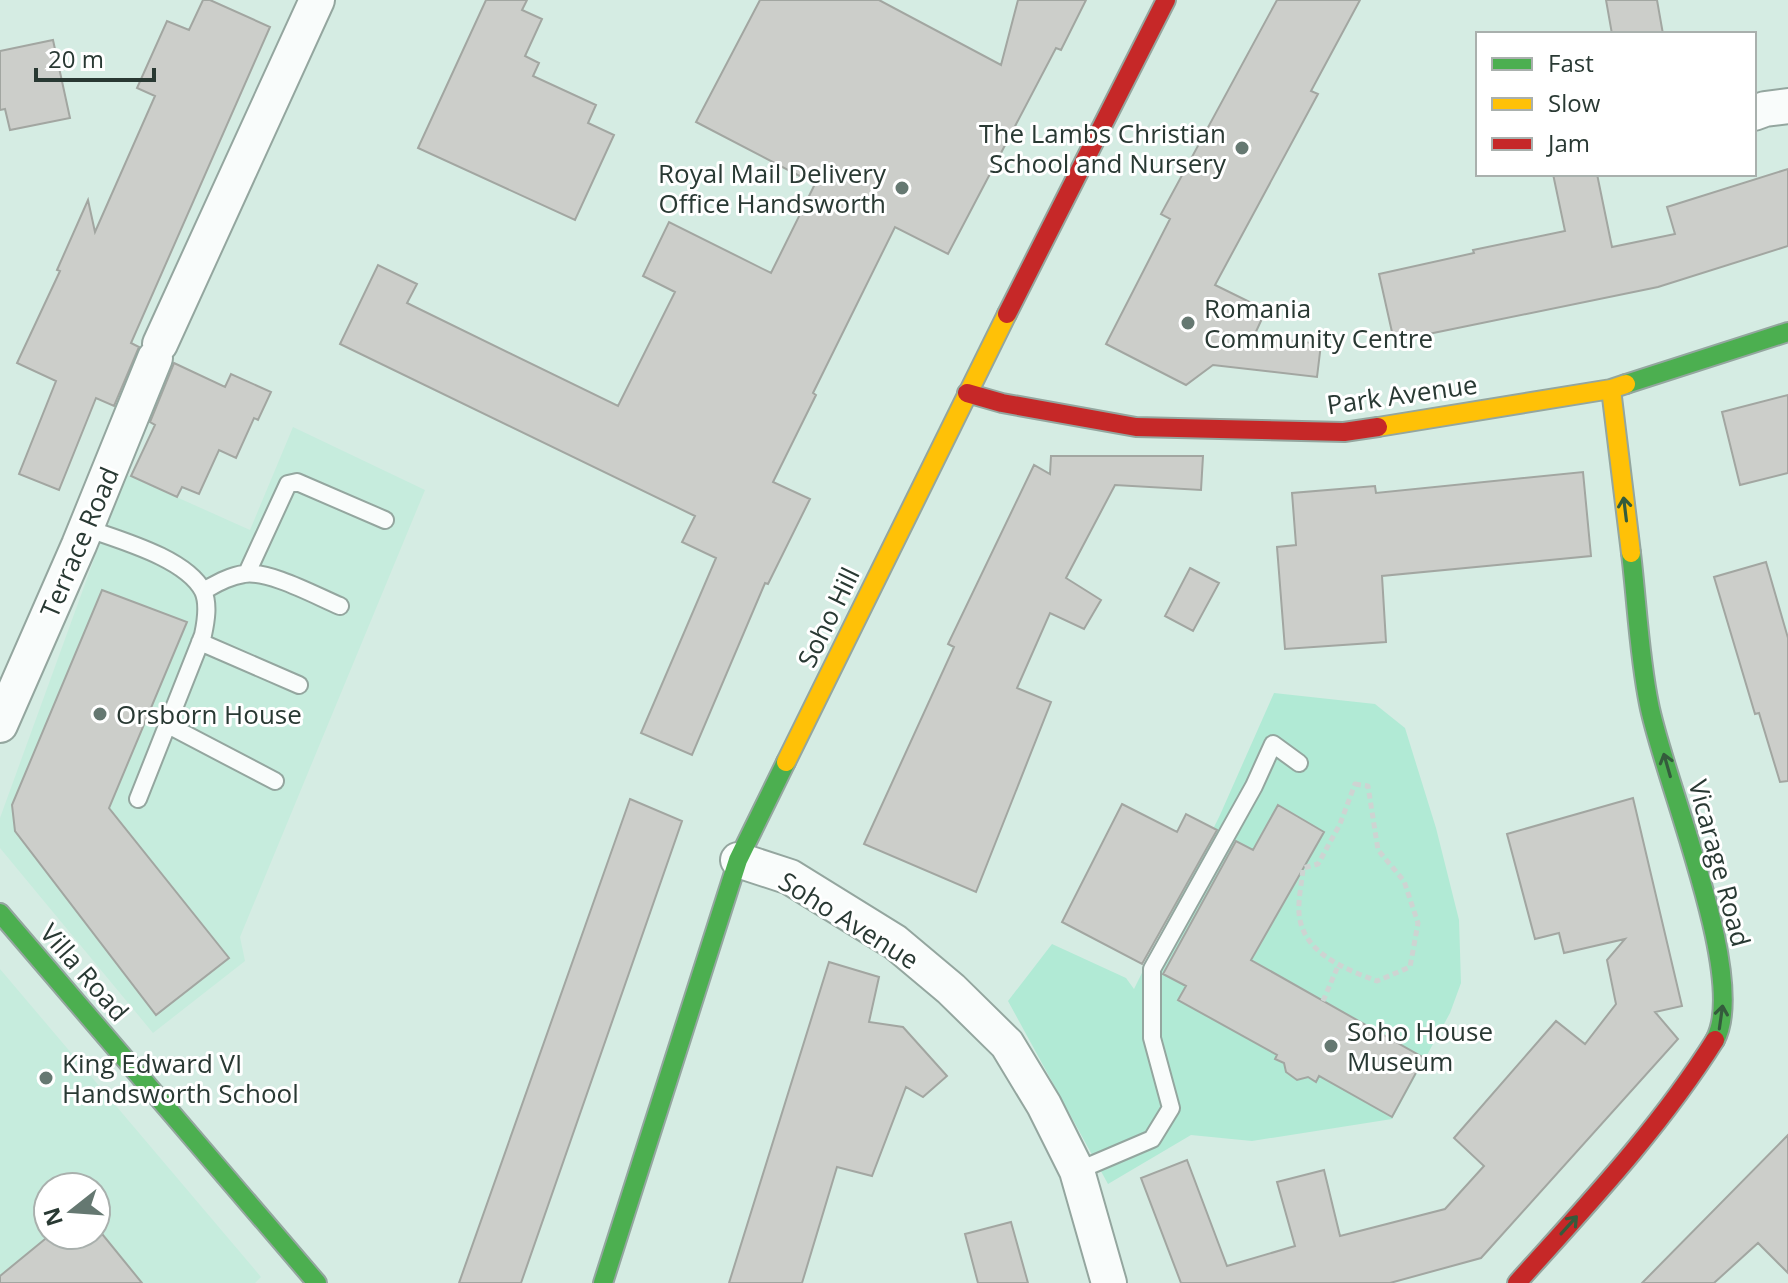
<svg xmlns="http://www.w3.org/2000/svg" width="1788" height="1283" viewBox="0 0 1788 1283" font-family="'Open Sans',sans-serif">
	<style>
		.built { fill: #c6ecdd; fill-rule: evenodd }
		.green { fill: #b1ead5 }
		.building { fill: #ccceca; stroke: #a2a6a1; stroke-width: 2 }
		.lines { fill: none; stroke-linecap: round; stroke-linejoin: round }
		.lane-casing { stroke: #94a69f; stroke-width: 20 }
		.street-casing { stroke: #94a69f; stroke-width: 38 }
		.fast-casing { stroke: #94a69f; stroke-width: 22 }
		.slow-casing { stroke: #94a69f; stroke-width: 22 }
		.jam-casing { stroke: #94a69f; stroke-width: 22 }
		.path { stroke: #ced4d2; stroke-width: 5; stroke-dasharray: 6 4; stroke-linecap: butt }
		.lane { stroke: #f9fcfb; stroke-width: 16 }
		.street { stroke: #f9fcfb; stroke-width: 34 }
		.fast { stroke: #4caf50; stroke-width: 18 }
		.slow { stroke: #ffc107; stroke-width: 18 }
		.jam { stroke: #c62828; stroke-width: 18 }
		.oneway { stroke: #345c3c }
		.poi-dot { fill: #657871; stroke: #fff; stroke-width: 3 }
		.labels { text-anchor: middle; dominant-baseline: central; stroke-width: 6; stroke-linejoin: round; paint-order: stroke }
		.poi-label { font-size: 26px; fill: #293933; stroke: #fff; text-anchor: start }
		.street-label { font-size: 26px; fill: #293933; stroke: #fff }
	</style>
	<rect width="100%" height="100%" fill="#d5ece3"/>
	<path class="built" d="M293,427L425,490L240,937L245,961L153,1033L0,848V818L125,474L250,530Z
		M0,969L261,1277L255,1283H0ZM48,1187H96V1235H48Z"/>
	<path class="green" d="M1274,693L1375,704L1405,728L1436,828L1459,920L1461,983L1450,1013L1392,1119L1252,1141L1191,1135L1108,1184L1008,1001L1052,944L1126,978L1134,989L1220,815Z"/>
	<path class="building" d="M203,0H210L270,27L131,343L139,347L114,406L96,398L59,490L19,474L56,381L17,363L60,271L57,270L88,200L95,232L155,96L137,88L167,21L189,30Z
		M486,0H527L522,10L542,19L525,56L539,63L533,76L596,105L588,123L614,135L575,220L418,148Z
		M760,0H879L1001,65L1018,0H1086L1061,50L1056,48L948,254L895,227L813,393L816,395L773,482L810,499L768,584L765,583L692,755L641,733L716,558L682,542L695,516L340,344L378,265L417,284L407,303L618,406L675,292L643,276L669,222L771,273L815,184L696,122Z
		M1277,0H1360L1311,91L1318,94L1215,285L1266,310L1254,336L1321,344L1317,377L1213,365L1186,385L1106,344L1170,219L1161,214Z
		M1606,0H1657L1663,34H1612Z
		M53,40L70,118L10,130L5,109L0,110V51Z
		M1788,169V246L1658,287L1394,341L1379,274L1474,253L1473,250L1565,231L1553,174H1597L1612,247L1675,234L1667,207Z
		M174,363L225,387L231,374L271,392L258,420L254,418L236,458L219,450L199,494L182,487L177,497L131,476L155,425L150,422Z
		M1788,395V473L1740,485L1722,412Z
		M1051,456H1203L1201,490L1115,485L1066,578L1101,600L1084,629L1050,613L1017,688L1051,702L976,892L864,844L954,647L948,644L1034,465L1050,474Z
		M1583,472L1591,556L1382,576L1386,642L1285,649L1277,547L1296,545L1292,493L1375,486L1376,493Z
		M1766,562L1788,638V781L1780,782L1759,713L1755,714L1714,577Z
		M1190,568L1219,583L1193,631L1165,616Z
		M102,590L187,622L109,808L229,958L156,1015L15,831L12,805Z
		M1633,798L1682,1006L1655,1012L1678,1039L1481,1258L1390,1283H1181L1141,1178L1187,1160L1227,1266L1295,1246L1277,1182L1324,1170L1340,1236L1445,1209L1484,1166L1454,1138L1556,1021L1585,1044L1616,1004L1607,960L1625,939L1564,953L1559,933L1535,939L1507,834Z
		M630,799L682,821L521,1283H459Z
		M1122,804L1177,832L1186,814L1217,830L1142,964L1062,922Z
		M1278,805L1324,832L1251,960L1424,1058L1392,1117L1319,1076L1316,1082L1308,1077L1297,1080L1286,1072L1284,1063L1275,1059L1277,1055L1178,1000L1186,986L1163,974L1236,841L1253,850Z
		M829,962L879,977L869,1022L903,1027L947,1076L923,1097L906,1087L872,1176L837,1167L802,1283H729Z
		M1788,1135V1273L1758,1243L1714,1283H1642Z
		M1011,1222L1028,1283H978L965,1234Z
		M50,1235H103L142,1283H0V1276Z"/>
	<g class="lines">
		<g class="lane-casing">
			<path id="lane" d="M86,528C119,540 186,558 203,591C209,604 206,621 203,635L138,799
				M247,573L288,484L297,482L385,520
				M203,591C216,584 229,576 244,574C269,570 316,596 340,606
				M200,642L299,685
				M168,725L275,781
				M1077,1171L1152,1139L1171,1108L1152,1038V969L1254,786L1273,744L1299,763"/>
		</g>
		<g class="street-casing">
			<path id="street" d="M1754,113L1765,109L1788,106
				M160,344L317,0
				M0,725L79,545L155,358
				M738,860L790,877L895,942L951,989L1007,1044L1044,1105L1077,1171L1109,1283"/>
		</g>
		<g class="fast-casing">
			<path id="fast" d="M1626,384L1788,332
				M1631,553C1637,603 1639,655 1649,704C1663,778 1749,978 1715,1040
				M0,913L317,1283
				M603,1283L738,860L786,762"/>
		</g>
		<g class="slow-casing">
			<path id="slow" d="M1611,389L1631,553
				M1378,427L1611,389L1626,384
				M786,762L1007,314"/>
		</g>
		<g class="jam-casing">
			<path id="jam" d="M1007,314L1166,0
				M967,393L1002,403L1136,427L1344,432L1378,427
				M1517,1283C1587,1205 1659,1129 1715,1040"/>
		</g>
		<path class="path" d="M1355,784L1368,786L1378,850L1404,881L1418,923L1410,967L1377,981C1345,969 1302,953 1299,913C1298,899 1302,882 1303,868L1318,864L1340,824Z
			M1323,1001L1338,966"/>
		<use href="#lane" class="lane"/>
		<use href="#street" class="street"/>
		<use href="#fast" class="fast"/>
		<use href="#slow" class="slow"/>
		<use href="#jam" class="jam"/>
	</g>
	<defs><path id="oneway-shaft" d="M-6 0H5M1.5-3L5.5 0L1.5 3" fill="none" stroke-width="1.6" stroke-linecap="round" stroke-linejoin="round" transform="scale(2)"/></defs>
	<g class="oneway">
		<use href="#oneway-shaft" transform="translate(1625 509) rotate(-97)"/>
		<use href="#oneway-shaft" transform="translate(1667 765) rotate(-106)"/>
		<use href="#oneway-shaft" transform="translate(1721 1017) rotate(-82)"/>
		<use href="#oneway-shaft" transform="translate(1569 1225) rotate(-48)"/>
	</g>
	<g class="poi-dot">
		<circle cx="1242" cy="148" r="8"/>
		<circle cx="902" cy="188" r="8"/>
		<circle cx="1188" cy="323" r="8"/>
		<circle cx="100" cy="714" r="8"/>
		<circle cx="1331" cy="1046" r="8"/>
		<circle cx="46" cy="1078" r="8"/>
	</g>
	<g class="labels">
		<g class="poi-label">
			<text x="1226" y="133" text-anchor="end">The Lambs Christian<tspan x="1226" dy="30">School and Nursery</tspan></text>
			<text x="886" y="173" text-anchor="end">Royal Mail Delivery<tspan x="886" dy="30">Office Handsworth</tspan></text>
			<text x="1204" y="308">Romania<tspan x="1204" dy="30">Community Centre</tspan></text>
			<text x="116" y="714">Orsborn House</text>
			<text x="1347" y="1031">Soho House<tspan x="1347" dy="30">Museum</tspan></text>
			<text x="62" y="1063">King Edward VI<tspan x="62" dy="30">Handsworth School</tspan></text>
		</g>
		<g class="street-label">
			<text transform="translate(1402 394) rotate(-8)">Park Avenue</text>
			<text transform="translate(79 542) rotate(-67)">Terrace Road</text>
			<text transform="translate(828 617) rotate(-64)">Soho Hill</text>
			<text transform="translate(1720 863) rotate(75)">Vicarage Road</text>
			<text transform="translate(849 920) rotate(32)">Soho Avenue</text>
			<text transform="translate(85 972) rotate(49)">Villa Road</text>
		</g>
	</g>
	<rect x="1476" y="32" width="280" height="144" fill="#ffffff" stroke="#a9b0ad" stroke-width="2"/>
	<rect x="1492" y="58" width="40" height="12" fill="#4caf50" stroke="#a9b0ad" stroke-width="2"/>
	<text x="1548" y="72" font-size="24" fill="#293933">Fast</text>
	<rect x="1492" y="98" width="40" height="12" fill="#ffc107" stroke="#a9b0ad" stroke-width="2"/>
	<text x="1548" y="112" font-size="24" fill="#293933">Slow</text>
	<rect x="1492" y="138" width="40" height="12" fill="#c62828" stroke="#a9b0ad" stroke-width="2"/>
	<text x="1548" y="152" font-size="24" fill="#293933">Jam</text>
	<g transform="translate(72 1211) rotate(253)"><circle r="38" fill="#ffffff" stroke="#a9b0ad" stroke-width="2"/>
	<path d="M0-6L14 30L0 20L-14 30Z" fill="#657871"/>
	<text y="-12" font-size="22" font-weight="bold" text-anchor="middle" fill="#293933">N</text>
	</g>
	<path d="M36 68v12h118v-12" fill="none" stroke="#293933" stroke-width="4"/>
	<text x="48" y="68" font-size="24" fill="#293933" stroke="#ffffff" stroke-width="6" paint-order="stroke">20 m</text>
</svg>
